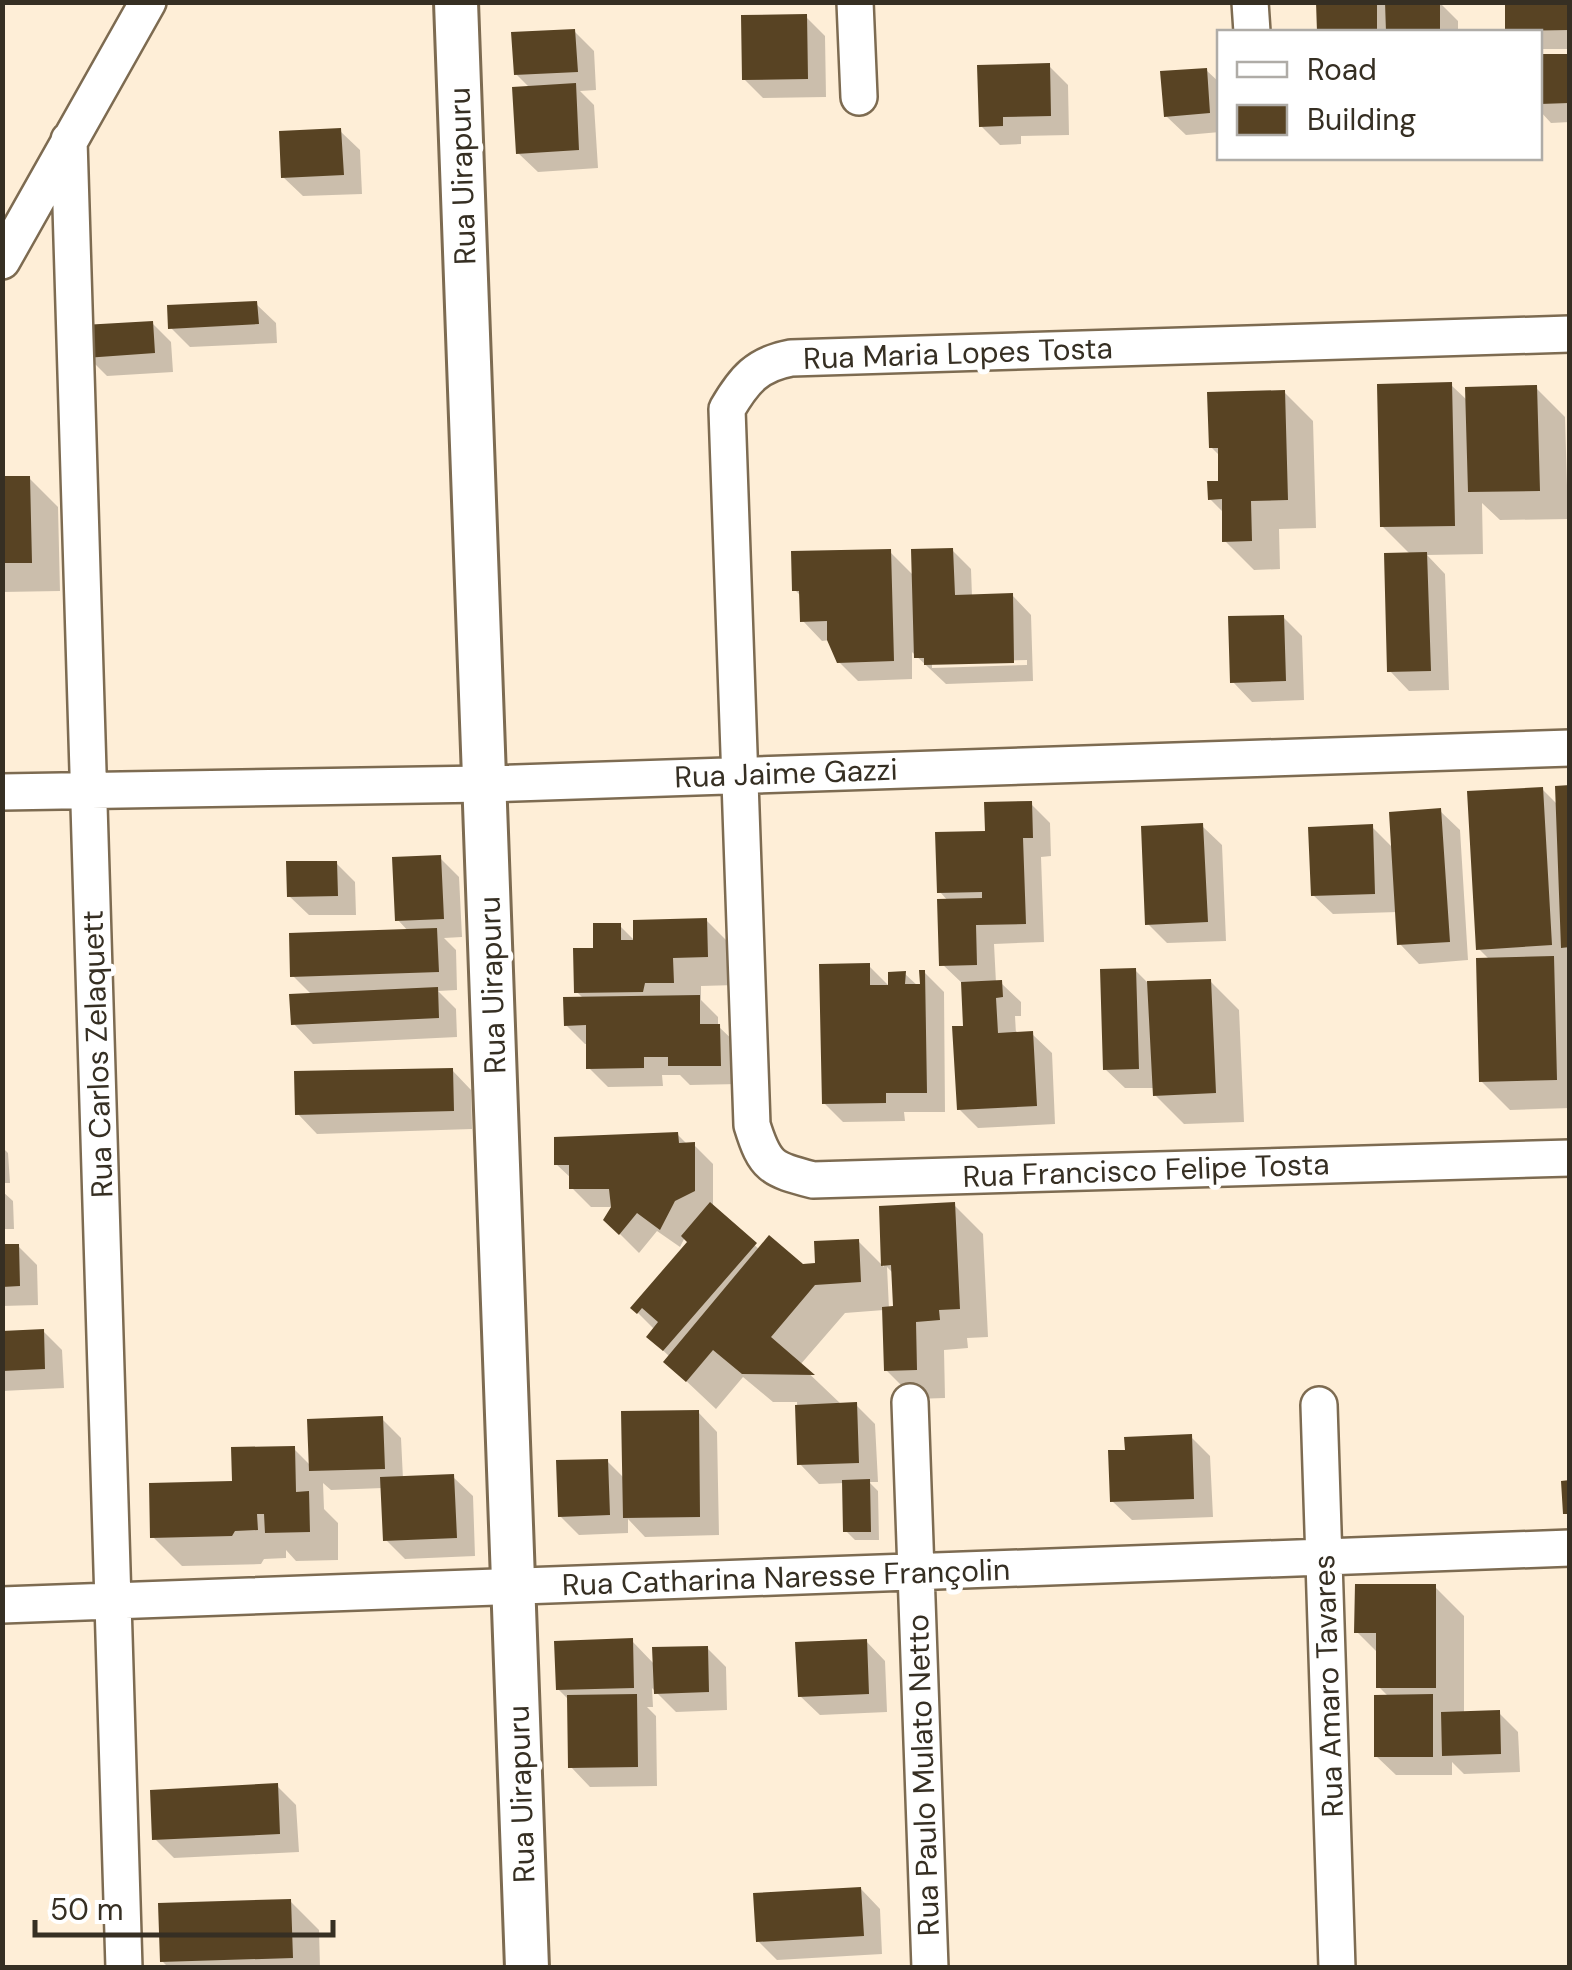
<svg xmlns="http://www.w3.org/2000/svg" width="1572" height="1970" viewBox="0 0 1572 1970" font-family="'DM Sans',sans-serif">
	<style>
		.shadow { fill: #0003; fill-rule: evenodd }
		.building { fill: #584323 }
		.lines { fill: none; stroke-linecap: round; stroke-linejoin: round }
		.minor-casing { stroke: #7d6b51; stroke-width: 40 }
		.tertiary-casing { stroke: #7d6b51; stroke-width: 48 }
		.minor { stroke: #fff; stroke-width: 35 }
		.tertiary { stroke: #fff; stroke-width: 42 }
		.labels { text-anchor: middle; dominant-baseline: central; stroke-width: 10; stroke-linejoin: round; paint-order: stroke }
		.street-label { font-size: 30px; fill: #362f23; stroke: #fff }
	</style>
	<rect width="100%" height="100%" fill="#feeed7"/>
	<path class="shadow" d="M1318,2H1439L1458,21V32H1319Z
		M1570,2V49H1540V32H1510L1508,30Z
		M806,17L825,36L826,97L763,98L744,79Z
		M574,31L594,51L596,90L580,91L594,105L598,168L538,172L518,153L530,88L516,74Z
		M1567,56L1570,59V122L1551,123L1540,111V57Z
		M1049,66L1068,85L1069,135L1021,136V144L1000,145L981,126Z
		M1206,70L1220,83V132L1186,135L1166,116Z
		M340,131L360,150L362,194L303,196L283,177Z
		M256,304L276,323L277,343L190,347L170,327Z
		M152,323L171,342L173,372L107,376L87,356Z
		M1451,385L1468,401L1536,388L1565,417L1568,519L1500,520L1482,503L1483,554L1427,555L1445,574L1449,690L1409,691L1390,671L1411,555L1382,526Z
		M1284,392L1313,421L1316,528L1279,529L1280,569L1254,570L1225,541L1224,513L1210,499L1221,484L1220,456L1211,447Z
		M29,478L58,507L60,591L2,592V479Z
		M952,550L971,569L972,597L1012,595L1031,615L1033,681L946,684L912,652V679L858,681L839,662L830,640L822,641L803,621L802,597L795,590L890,552L914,576ZM1027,660V665L932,668V663Z
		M1283,617L1302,636L1304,700L1252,702L1233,682Z
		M1570,788V1108L1510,1110L1481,1081L1490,960L1479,949L1542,789L1558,805Z
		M1031,804L1050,823L1051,856L1041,857L1044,942L994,944L996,983H1001L1021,1002V1016H1015L1016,1034H1032L1052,1053L1055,1124L978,1128L959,1109L966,1028L963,984L942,964L949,902L940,892L988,833Z
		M1440,811L1460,830L1468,960L1419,964L1400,944L1398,912L1333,914L1313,895L1372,827L1394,849Z
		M1202,826L1222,845L1226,941L1167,943L1148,924Z
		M440,858L459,877L462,937L444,938L456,950L457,990L438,991L456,1009L457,1037L313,1044L294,1024L312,995L293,976L409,932L398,920Z
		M336,863L355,882L356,915H309L289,896Z
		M706,920L735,949L736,985L701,986V1000L718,1017V1026L739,1046V1084L690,1085L680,1075H662L663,1086L608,1087L589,1068V1044H585L566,1025L584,999L577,992L596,950L620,926L636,942Z
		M869,966L891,988L905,974L918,986H922L924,972L944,992L945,1112H904L905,1121L843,1122L824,1103Z
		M1135,970L1149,984L1210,981L1239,1010L1244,1122L1184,1124L1155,1095V1088H1125L1105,1069Z
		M452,1070L471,1090L472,1129L317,1134L298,1114Z
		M677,1134L688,1145H694L713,1164V1208L760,1250L803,1267L818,1266L858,1241L884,1267L881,1208L954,1205L983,1234L988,1337L967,1338L968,1348L944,1350L945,1398L915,1399L886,1370L884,1310L845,1313L800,1365L842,1405H856L875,1424L878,1482H869L878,1491L879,1540H855L846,1531L845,1483L819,1484L800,1464L797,1402H773L743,1377L716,1409L666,1362L670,1357L649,1337L655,1330L633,1308L690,1242L685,1237L680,1247L657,1231L639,1253L606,1220L614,1207H591L572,1188V1179L556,1164ZM887,1267L894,1274L895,1309H889Z
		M2,1147L8,1153L10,1183H2Z
		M2,1191L13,1201L14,1229H2Z
		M18,1246L37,1265L38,1305L2,1306V1247Z
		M43,1331L62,1350L64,1388L2,1391V1333Z
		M698,1412L717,1432L719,1535L645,1537L628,1519V1533L579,1535L560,1516L607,1461L625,1479Z
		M382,1419L401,1438L403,1479L453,1477L473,1496L475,1556L405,1559L386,1540L383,1488L331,1490L323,1483L324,1509L338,1523V1560L296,1561L286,1550V1558L264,1559L261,1564L182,1566L153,1537L234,1484L294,1449L311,1466Z
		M1191,1437L1210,1456L1213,1517L1132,1520L1112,1501L1127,1452Z
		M1435,1587L1464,1616V1714L1499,1713L1518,1732L1520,1772L1464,1774L1452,1762V1775H1396L1376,1756L1389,1697L1379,1687V1654L1357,1632Z
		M632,1641L655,1665L707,1648L726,1667L727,1710L676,1712L652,1688L653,1707H647L656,1716L657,1786L590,1787L571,1767L570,1701L558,1689Z
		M866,1641L885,1661L887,1712L820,1715L800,1696Z
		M277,1786L296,1805L299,1852L174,1858L155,1839Z
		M861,1889L880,1909L882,1954L777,1960L758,1941Z
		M290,1901L319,1930L320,1968H169L162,1961Z"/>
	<path class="building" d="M1316,2H1377V32H1317Z
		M1385,2H1440V32H1386Z
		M1505,2H1570V30L1505,31Z
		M807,14L808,79L742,80L741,15Z
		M575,29L578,72L514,75L511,32Z
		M1540,54H1568L1569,103L1540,104Z
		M1050,63L1051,116L1003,117V126L979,127L977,65Z
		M1207,68L1210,113L1164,117L1160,71Z
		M576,83L579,150L516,154L512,87Z
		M341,128L344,175L281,178L279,131Z
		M257,301L259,324L168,329L167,305Z
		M153,321L155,353L85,358L83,325Z
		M1452,382L1455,526L1380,527L1377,384Z
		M1537,385L1540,491L1468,492L1465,387Z
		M1285,390L1288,500L1251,501L1252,541L1222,542V499L1208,500L1207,481H1218V448H1209L1207,392Z
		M2,476H30L32,563H2Z
		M953,548L955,595L1013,593L1014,663L924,665V658H914L911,549Z
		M891,549L894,661L837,663L827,640V621L800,622L799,591H792L791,551Z
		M1427,552L1431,671L1387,672L1384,553Z
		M1284,615L1286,681L1230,683L1228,616Z
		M1570,785V947L1561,948L1555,786Z
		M1543,787L1552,945L1476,950L1467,791Z
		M1032,801L1033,838H1023L1026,924L976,925L977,965L939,966L937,899L982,898V892L937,893L935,832L985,831L984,802Z
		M1441,808L1450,942L1397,945L1389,812Z
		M1203,823L1208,922L1145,925L1141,826Z
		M1373,824L1375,894L1311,896L1308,827Z
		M441,855L444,919L395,921L392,857Z
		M286,861H337L338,896L287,897Z
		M707,918L708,957L673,958L674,983H645L643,992L574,993L573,948H593V923H621V940H633V920Z
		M437,928L439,972L290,977L289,933Z
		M1554,956L1557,1080L1479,1082L1476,958Z
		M870,963V985H888V972L906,971L905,984H920L919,970H925L927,1093H886V1103L822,1104L819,964Z
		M1136,968L1139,1069L1103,1070L1100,969Z
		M1211,979L1216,1093L1153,1096L1147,981Z
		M1002,980L1003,997L996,998L998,1033L1033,1031L1037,1106L957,1110L952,1026H963L961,982Z
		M438,987L439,1018L291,1025L289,994Z
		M700,995V1024H720L721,1066H668V1057H644V1068L586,1069V1025L564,1026L563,997Z
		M453,1068L454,1111L295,1115L294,1071Z
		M678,1132L679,1143L695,1142V1191L675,1201L660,1230L637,1213L619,1235L603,1220L611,1207L609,1189H569V1165H554V1137Z
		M710,1202L757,1243L663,1351L646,1337L658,1322L642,1308L637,1314L630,1308L687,1242L681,1236Z
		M955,1202L960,1309L939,1310L940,1320L916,1322L917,1370L884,1371L882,1307L893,1306L891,1265L881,1266L879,1206Z
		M769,1235L803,1264L815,1263L814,1241L859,1239L861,1282L815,1285L771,1337L815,1375L742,1374L713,1350L686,1382L663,1362Z
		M2,1244H19L20,1286L2,1287Z
		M44,1329L45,1369L2,1371V1331Z
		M857,1402L859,1463L797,1465L795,1405Z
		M699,1410L700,1517L623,1518L621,1411Z
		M383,1416L385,1469L309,1471L307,1419Z
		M1192,1434L1194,1499L1110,1502L1108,1450H1125L1124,1437Z
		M295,1446L296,1492L309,1491L310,1532L265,1533L264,1514H257L258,1530L235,1531L232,1536L150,1538L149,1483L232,1481L231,1447Z
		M608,1459L610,1515L558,1517L556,1460Z
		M454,1474L457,1538L383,1541L380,1477Z
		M870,1479L871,1532H843L842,1480Z
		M1570,1480V1514H1563L1561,1481Z
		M1355,1584H1436V1688H1376V1633H1354Z
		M633,1638L634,1688L556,1690L554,1641Z
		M867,1639L869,1694L798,1697L795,1642Z
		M708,1646L709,1692L654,1694L652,1647Z
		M637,1694L638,1767L568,1768L567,1695Z
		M1433,1694V1757H1374V1695Z
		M1500,1710L1501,1754L1442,1756L1441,1712Z
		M278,1783L280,1834L152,1840L150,1790Z
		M861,1887L864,1936L756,1942L753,1893Z
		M291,1899L293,1958L160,1962L158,1903Z"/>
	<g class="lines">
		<g class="minor-casing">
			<path id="minor" d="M855,2L859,97
				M1250,2L1252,32
				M69,140L124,1968
				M2,261L148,2
				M1570,334L791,358C757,364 744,380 727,409L752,1125C765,1167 771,1169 813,1180L1570,1158
				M2,792L484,784L1570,748
				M910,1402L930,1968
				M1319,1405L1337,1968
				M2,1605L1570,1548"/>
		</g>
		<g class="tertiary-casing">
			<path id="tertiary" d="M456,2L527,1968"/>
		</g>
		<use href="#minor" class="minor"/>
		<use href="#tertiary" class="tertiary"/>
	</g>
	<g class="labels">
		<g class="street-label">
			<text transform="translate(462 176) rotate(-92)">Rua Uirapuru</text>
			<text transform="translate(958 353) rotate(-2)">Rua Maria Lopes Tosta</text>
			<text transform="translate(786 773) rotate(-2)">Rua Jaime Gazzi</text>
			<text transform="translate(492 985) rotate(-92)">Rua Uirapuru</text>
			<text transform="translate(97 1054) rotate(-92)">Rua Carlos Zelaquett</text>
			<text transform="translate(1146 1170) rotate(-2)">Rua Francisco Felipe Tosta</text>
			<text transform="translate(786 1577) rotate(-2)">Rua Catharina Naresse Françolin</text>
			<text transform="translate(1328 1686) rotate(-92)">Rua Amaro Tavares</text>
			<text transform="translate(923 1775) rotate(-92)">Rua Paulo Mulato Netto</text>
			<text transform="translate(521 1794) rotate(-92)">Rua Uirapuru</text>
		</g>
	</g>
	<rect width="1572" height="1970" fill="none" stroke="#362f23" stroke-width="10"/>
	<rect x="1217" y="30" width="325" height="130" fill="#ffffff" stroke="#afaca7" stroke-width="2.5"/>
	<rect x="1237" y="62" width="50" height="15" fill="#ffffff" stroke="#afaca7" stroke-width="2.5"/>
	<text x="1307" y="80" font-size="30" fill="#362f23">Road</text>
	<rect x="1237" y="105" width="50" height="30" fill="#584323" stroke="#afaca7" stroke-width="2.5"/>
	<text x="1307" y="130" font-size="30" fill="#362f23">Building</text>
	<path d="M35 1920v15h298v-15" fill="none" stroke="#362f23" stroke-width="5"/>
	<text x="50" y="1920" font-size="30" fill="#362f23" stroke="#ffffff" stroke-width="8" paint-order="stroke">50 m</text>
</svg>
